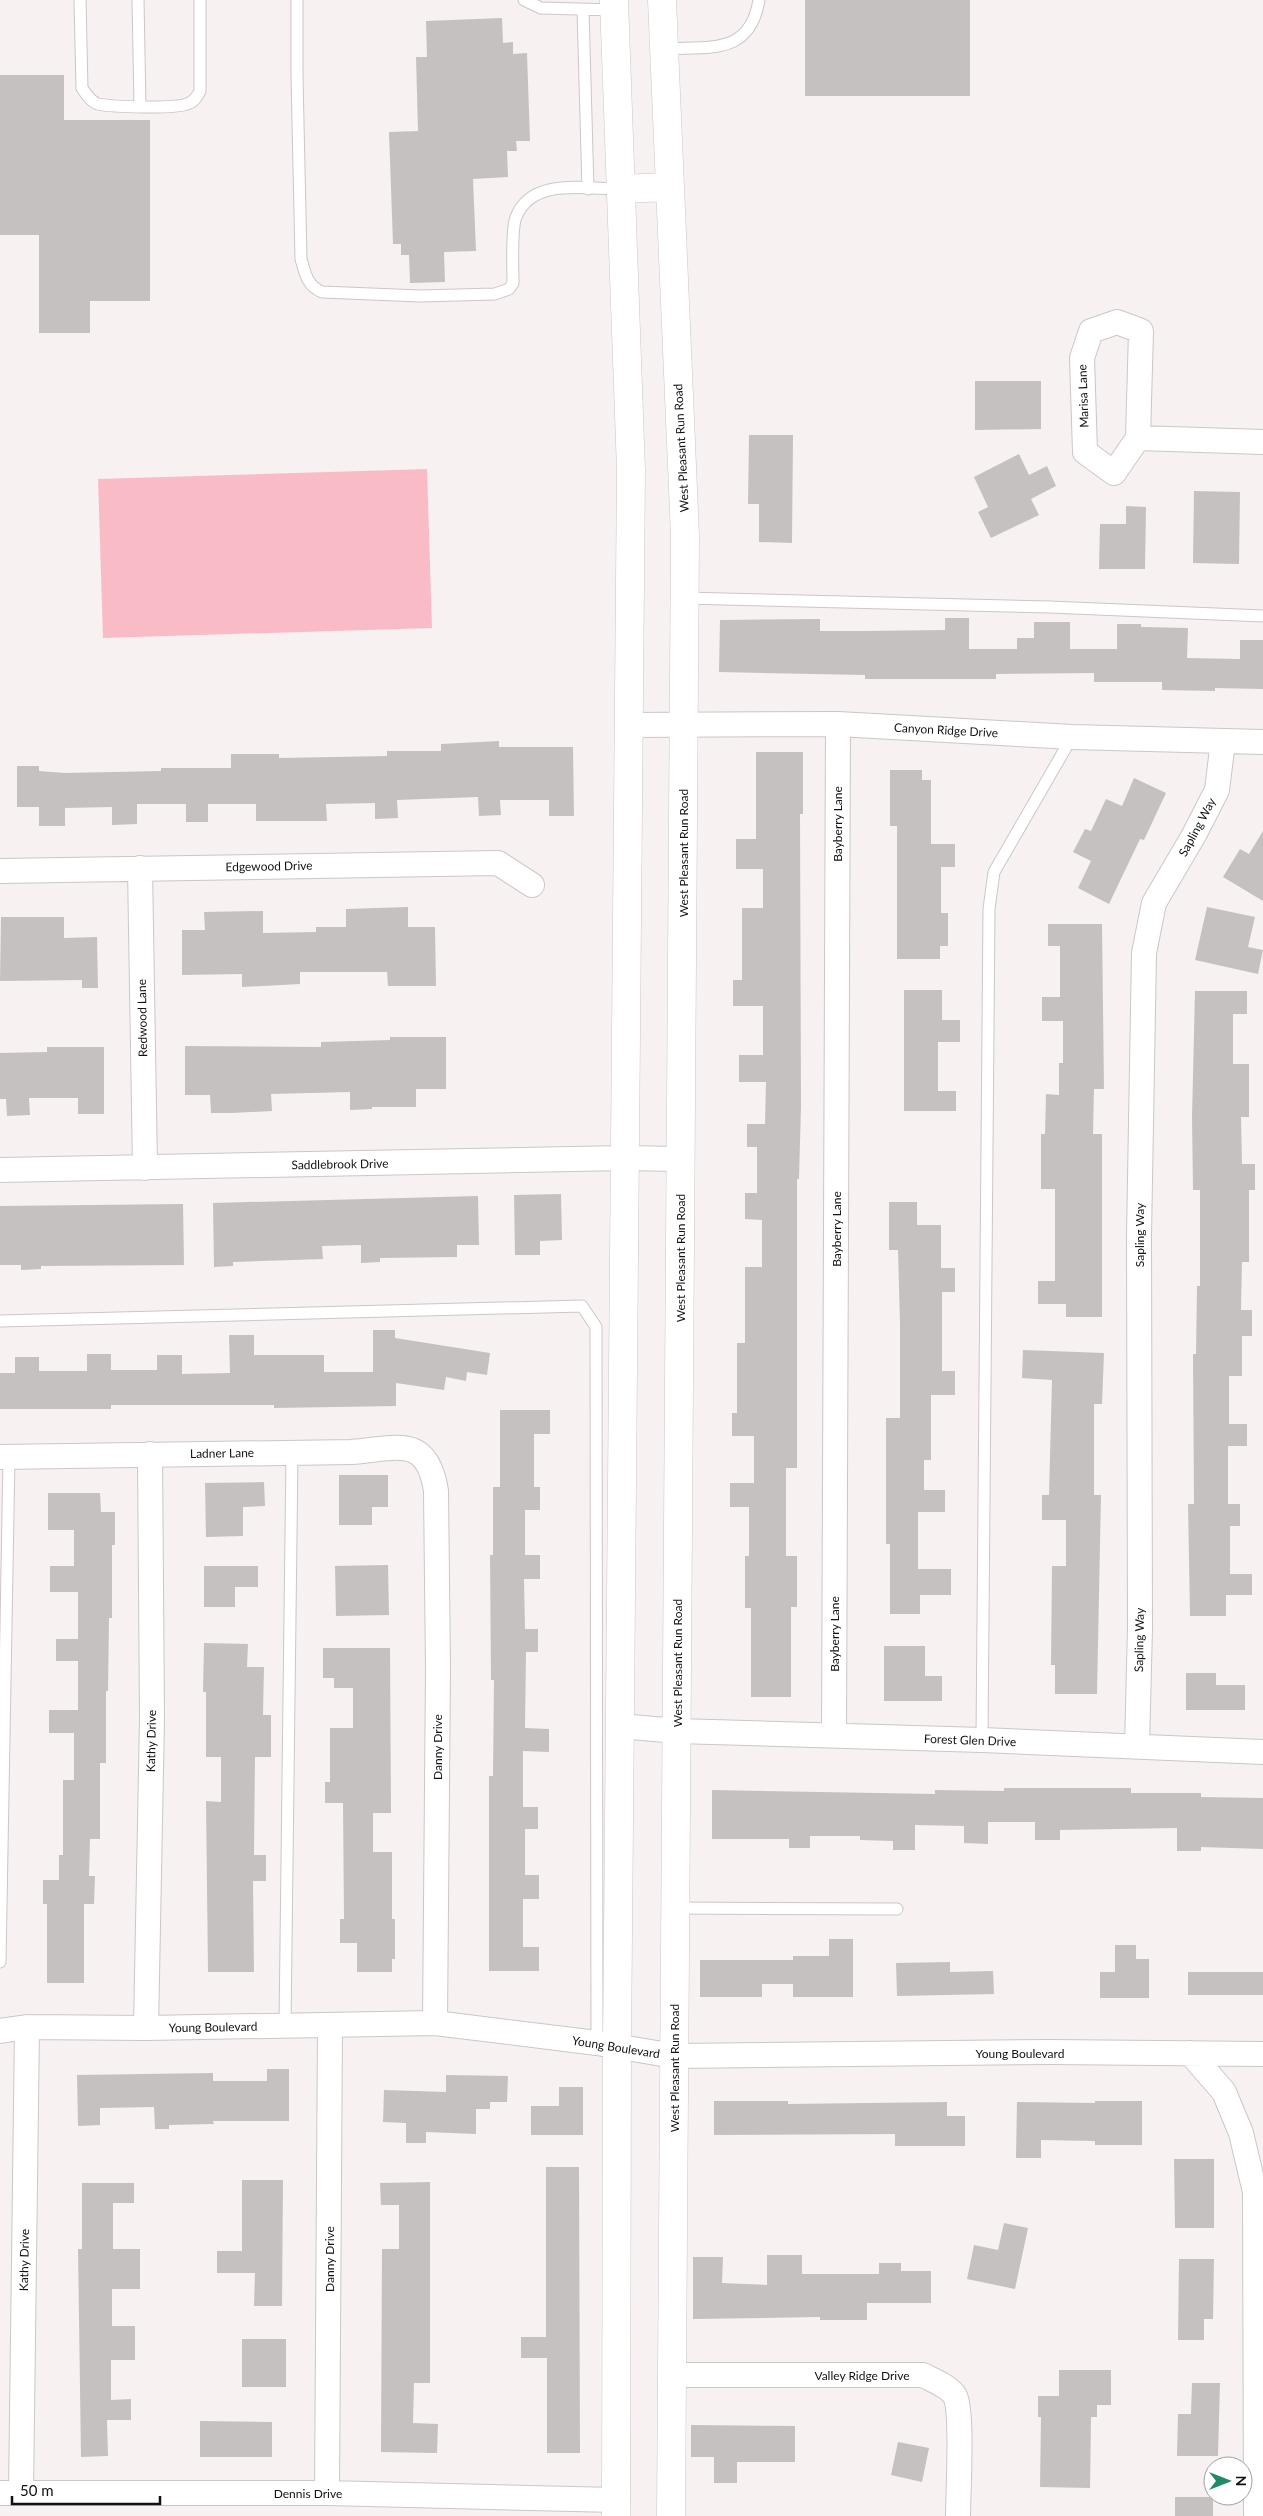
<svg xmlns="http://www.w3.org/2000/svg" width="1263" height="2516" viewBox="0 0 1263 2516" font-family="Lato,sans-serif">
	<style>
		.green { fill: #f9bcc6 }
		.building { fill: #c6c1c1 }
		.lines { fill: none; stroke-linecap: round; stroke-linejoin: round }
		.service-casing { stroke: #ccc6c7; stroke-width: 13 }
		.minor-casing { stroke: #ccc6c7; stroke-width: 26 }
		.secondary-casing { stroke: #ccc6c7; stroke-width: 29 }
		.service { stroke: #fff; stroke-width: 11 }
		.minor { stroke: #fff; stroke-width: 24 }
		.secondary { stroke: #fff; stroke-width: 28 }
		.labels { text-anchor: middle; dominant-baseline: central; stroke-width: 4.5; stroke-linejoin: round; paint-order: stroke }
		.street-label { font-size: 12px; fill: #131111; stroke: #fff }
	</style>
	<rect width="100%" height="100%" fill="#f7f1f1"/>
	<path class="green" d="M427,469L432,628L103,638L98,479Z"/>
	<path class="building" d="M805,0H970V96H805Z
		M502,18L503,43L513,42V54L527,53L530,141H516L517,151H507L508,177L473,179L476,251L444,252L445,282L410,283L409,255H401V244H393L389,132L418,131L416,57H427L426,21Z
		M0,75H64V120H150V301H90V333H39V235H0Z
		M975,381H1041V429L975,430Z
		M749,435H793L792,543L759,542V504H748Z
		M1019,454L1029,475L1047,466L1056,486L1031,499L1039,515L991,538L978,512L988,507L974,477Z
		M1194,491L1240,492L1239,564L1193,563Z
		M1126,506L1146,507L1145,569H1099L1100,524H1126Z
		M945,618H969V649H1017V638H1034V622H1070V649H1117V624H1141V627L1188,628L1187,658L1240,659V640H1263V689L1215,688V691L1162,690V682H1094V673L996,674V679H865V675L719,672L720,620L820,619V631H865L945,630Z
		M499,741V747H573L574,816H549V800H500L501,815L479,816L478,797L397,800L398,818L375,819V803L326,804L327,821H256V804H208V822H186V804H137V824L112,825V807L65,808V826H39V807H17V766H39V771L65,773L161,771V768H231V754H279V758L387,756V751H441V744Z
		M756,752H803V814H800L801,1106L799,1179H797V1468H786V1556H797V1607H791V1697H751V1608H745V1556H749V1507H730V1483H754V1436H732V1413H737V1343H745V1267H762V1220L745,1219V1193H757V1147H747V1124H765L766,1082H739V1055H763V1006H733V980H742V908H763V869H736V839H756Z
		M890,770H922V780H931V844H955V867H941V913H948V946H940V959H897V826H890Z
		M1134,778L1166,793L1144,840L1140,839L1109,904L1078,888L1091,861L1073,852L1085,829L1091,831L1106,799L1122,806Z
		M1263,831V901L1223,877L1240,849L1249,854Z
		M408,907V927H435L436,986H388L387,972H300V984L242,987V974L182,975V930H205L204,912L263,911V933L316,932V927H346V909Z
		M1207,907L1255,917L1248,947L1263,950L1258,974L1195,960Z
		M1,917H64V938L97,937L98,988H82V980L0,981Z
		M1048,924H1102L1104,1089H1094L1093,1134H1102V1317H1066V1304H1038V1281H1055V1189H1041V1134H1045L1046,1094L1059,1095V1063H1063V1021H1042V997H1060V946H1048Z
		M904,990H942V1020H960V1042H938V1091H956V1111H904Z
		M1195,991H1247V1014H1233V1064H1249V1117H1241L1242,1164H1255V1190H1249V1262H1242L1241,1310H1252V1336H1242V1376H1229V1424H1247V1446H1228V1504H1240V1526H1230V1574H1252V1595H1226V1616H1190L1188,1504H1194L1193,1354H1196L1197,1286H1200V1190H1193L1192,1117Z
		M390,1037H446V1089H416V1107H372V1109L350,1110V1092L271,1094L272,1111L232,1113H211L210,1095H185V1046L321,1047V1042L390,1040Z
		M47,1047H104V1114H78V1098H29L30,1115L7,1116L6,1099H0V1053L47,1052Z
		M561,1194L562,1240L540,1241V1255H515L514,1195Z
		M478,1196L479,1245H457V1257L380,1258V1262L361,1263V1245L322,1246L323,1259L233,1262V1266L214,1267L213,1203Z
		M889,1202H917V1225H941V1268H955V1292H942V1371H955V1395H931V1460H924V1490H945V1512H918V1569H951V1595H920V1614H890V1544H886V1418H900V1324L898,1250H889Z
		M183,1204L184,1265L41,1266V1269L21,1270V1265H0V1206Z
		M373,1330H395V1338L490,1353L487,1375L467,1372L466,1381L446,1377L444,1390L396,1383V1406L274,1408V1405H111V1409H0V1373H15V1357H39V1371H87V1354H111V1370H157V1355H182V1374L230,1373L229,1335H254V1355H324V1372H373Z
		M1023,1350L1104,1353L1102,1404H1094V1495H1101L1097,1694H1055V1665H1051L1052,1566H1066V1520H1042V1495H1049L1052,1380L1022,1378Z
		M500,1410H550V1434H534V1487H540V1510H525V1555H540V1579H524L525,1629H538V1652H526L525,1728L549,1729V1752L523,1751V1807H538V1829H525V1875H539V1899H523V1947H539V1971H489V1776H493L494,1680H491L490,1555H493V1487H500Z
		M339,1475H388V1507H372V1525H339Z
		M264,1482L265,1506L243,1507V1536L206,1537L205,1483Z
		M48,1493H100L101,1512H115V1545H112V1618H109L108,1691H106V1763H100V1839H90L89,1876H95L94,1904H84V1983H47V1904H43V1880H59V1855H63V1780H74V1733H49V1710H78V1661H56V1639H78V1592H50V1566H74V1530H48Z
		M388,1565L389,1615L336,1616L335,1566Z
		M204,1566H258V1587H235V1607H204Z
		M204,1643L248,1644L247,1667H264L263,1715H271V1757H255L254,1855H266V1881H253L254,1972H208L206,1801L221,1802V1757H206V1692H203Z
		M884,1646H925V1676H942V1701H884Z
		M323,1648H390L391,1813H373V1852H392V1919H395V1959H392V1972H357V1943H340V1919H344L343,1803H325V1782H330V1728H353V1688H334V1678H323Z
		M1186,1673H1216V1685H1245V1710H1186Z
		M1004,1788H1131V1793H1201V1797L1263,1798V1849L1201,1847V1851H1177V1828L1060,1830V1840H1035V1822H988V1844L964,1843V1826L915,1825V1850H893V1841L860,1840V1836H810V1848H789V1839H712V1790L935,1794V1790L1004,1791Z
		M829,1939H853V1997H793V1984H762V1997H700V1960H793V1956H829Z
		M1115,1945H1136V1959H1149V1998H1100V1972H1115Z
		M950,1962V1972L993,1971L994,1994L897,1996L896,1963Z
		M1188,1972H1263V1995H1188Z
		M267,2069H289V2121H213L214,2124L169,2125V2129H155L154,2107L100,2108V2125L78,2126L77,2075L213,2073V2081H267Z
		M446,2075L508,2076L507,2102H490V2109H476V2134L426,2132V2143H406V2123L383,2122L384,2090L446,2092Z
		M559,2087H583V2135H531V2106H559Z
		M714,2101H788V2104L947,2102V2116H965V2146H895V2134L714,2135Z
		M1095,2101H1142V2145H1095V2141L1041,2140V2158H1016L1017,2102L1095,2103Z
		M1174,2159H1214V2228H1175Z
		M546,2167H579L580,2453H547V2358H521V2337H546Z
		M242,2180H283L282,2306H254L255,2273H217V2251H242Z
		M430,2182V2383H414L413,2423L438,2424L437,2453L381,2452L382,2249H399V2205H381L380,2183Z
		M82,2183H134V2203H113V2249H140V2289H112V2326H135V2360H111V2400L131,2399V2420H107L108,2456L81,2457L78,2249H82Z
		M1004,2223L1028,2228L1015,2289L967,2279L974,2245L998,2250Z
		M767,2255H802V2274H879V2263H901V2271H931V2303H867V2320H820V2317L693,2319V2257H723L722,2283L767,2285Z
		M1179,2259H1214L1213,2319H1204V2340H1178Z
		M242,2339H286V2387H242Z
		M1059,2370H1111V2405H1097V2417H1091L1090,2488L1040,2487L1041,2417H1038V2396H1059Z
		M1192,2383H1220L1218,2456H1177L1178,2414H1191Z
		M200,2421L272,2422V2457H200Z
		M691,2425L795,2426V2462H737V2483H714V2457H691Z
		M898,2442L929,2448L922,2482L891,2475Z
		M1175,2497H1213V2516H1175Z"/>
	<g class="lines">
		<g class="service-casing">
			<path id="service" d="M80,0L82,88C86,94 91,102 98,104C113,107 174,109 187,104C194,102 197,97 200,91V0
				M138,0L140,107
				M297,0V77L301,259C305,273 307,286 322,292L420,296L495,294L509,289L513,283C513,268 511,229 516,217C532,177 585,189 620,189
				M524,0L541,8L615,10
				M583,10L588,189
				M664,49C709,46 750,56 759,0
				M684,598L1050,607L1263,616
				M0,1321L582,1306L596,1327L597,2043
				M982,1740L989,909L994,872L1072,737
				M675,1908L897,1909
				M0,1962L9,1457
				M285,2026L292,1453"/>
		</g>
		<g class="minor-casing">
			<path id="minor" d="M1117,322L1141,331L1138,438L1114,473L1085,452L1082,358L1091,331Z
				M1138,438L1263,442
				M628,725L838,724L1072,737L1263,742
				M140,868L145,1168
				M0,871L498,863L532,885
				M0,1170L625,1158L680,1159
				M0,1457L351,1452C396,1449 427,1433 436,1491L438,1669L435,2023
				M620,1726L677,1731L982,1740L1263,1752
				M834,1735L838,724
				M1137,1746L1140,1628L1139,1236L1144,953L1154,903L1194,835L1217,790L1223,741
				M146,2028L152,1718L150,1454
				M0,2031L27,2027L146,2028L435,2023L597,2043L674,2056L1051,2052L1263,2054
				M1190,2053L1224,2092L1241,2133L1255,2192L1256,2516
				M672,2375H923C932,2380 949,2386 955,2396C963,2412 958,2494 958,2516
				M0,2493H327L616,2500
				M21,2493L27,2027
				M327,2493L330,2026"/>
		</g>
		<g class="secondary-casing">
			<path id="secondary" d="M614,0L631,470L617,2047L616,2516
				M662,0L685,536L671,2516
				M620,189L670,187"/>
		</g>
		<use href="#service" class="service"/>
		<use href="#minor" class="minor"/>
		<use href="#secondary" class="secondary"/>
	</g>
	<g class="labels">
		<g class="street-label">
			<text transform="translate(1083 396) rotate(-92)">Marisa Lane</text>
			<text transform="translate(681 448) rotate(-93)">West Pleasant Run Road</text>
			<text transform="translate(946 730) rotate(3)">Canyon Ridge Drive</text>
			<text transform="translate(837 824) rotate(-90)">Bayberry Lane</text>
			<text transform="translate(1197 827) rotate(-62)">Sapling Way</text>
			<text transform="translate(683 853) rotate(-90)">West Pleasant Run Road</text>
			<text transform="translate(269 866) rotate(-1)">Edgewood Drive</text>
			<text transform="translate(142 1018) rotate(-91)">Redwood Lane</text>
			<text transform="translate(340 1164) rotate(-1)">Saddlebrook Drive</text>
			<text transform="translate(836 1229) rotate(-90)">Bayberry Lane</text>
			<text transform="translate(1139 1235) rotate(-90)">Sapling Way</text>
			<text transform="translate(680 1258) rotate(-90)">West Pleasant Run Road</text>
			<text transform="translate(222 1453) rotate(-1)">Ladner Lane</text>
			<text transform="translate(834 1634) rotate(-90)">Bayberry Lane</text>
			<text transform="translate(1139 1640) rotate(-89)">Sapling Way</text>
			<text transform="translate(677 1663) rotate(-90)">West Pleasant Run Road</text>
			<text transform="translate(970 1740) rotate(2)">Forest Glen Drive</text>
			<text transform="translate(151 1741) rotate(-89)">Kathy Drive</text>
			<text transform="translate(437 1747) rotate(-90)">Danny Drive</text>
			<text transform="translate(213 2027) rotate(-1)">Young Boulevard</text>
			<text transform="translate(616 2047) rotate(9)">Young Boulevard</text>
			<text x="1020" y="2053">Young Boulevard</text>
			<text transform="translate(674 2068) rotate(-90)">West Pleasant Run Road</text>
			<text transform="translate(329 2259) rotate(-90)">Danny Drive</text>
			<text transform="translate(24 2260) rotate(-89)">Kathy Drive</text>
			<text x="862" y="2375">Valley Ridge Drive</text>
			<text x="308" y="2493">Dennis Drive</text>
		</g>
	</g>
	<g transform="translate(1228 2481) rotate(90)"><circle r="24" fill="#ffffff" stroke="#a1a0a0"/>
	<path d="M0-4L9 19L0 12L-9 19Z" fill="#1f8b69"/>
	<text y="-8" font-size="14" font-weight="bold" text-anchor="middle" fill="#131111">N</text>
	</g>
	<path d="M12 2496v8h148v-8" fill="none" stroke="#131111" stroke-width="2.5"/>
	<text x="20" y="2496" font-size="15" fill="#131111" stroke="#ffffff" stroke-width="4" paint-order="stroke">50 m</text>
</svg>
